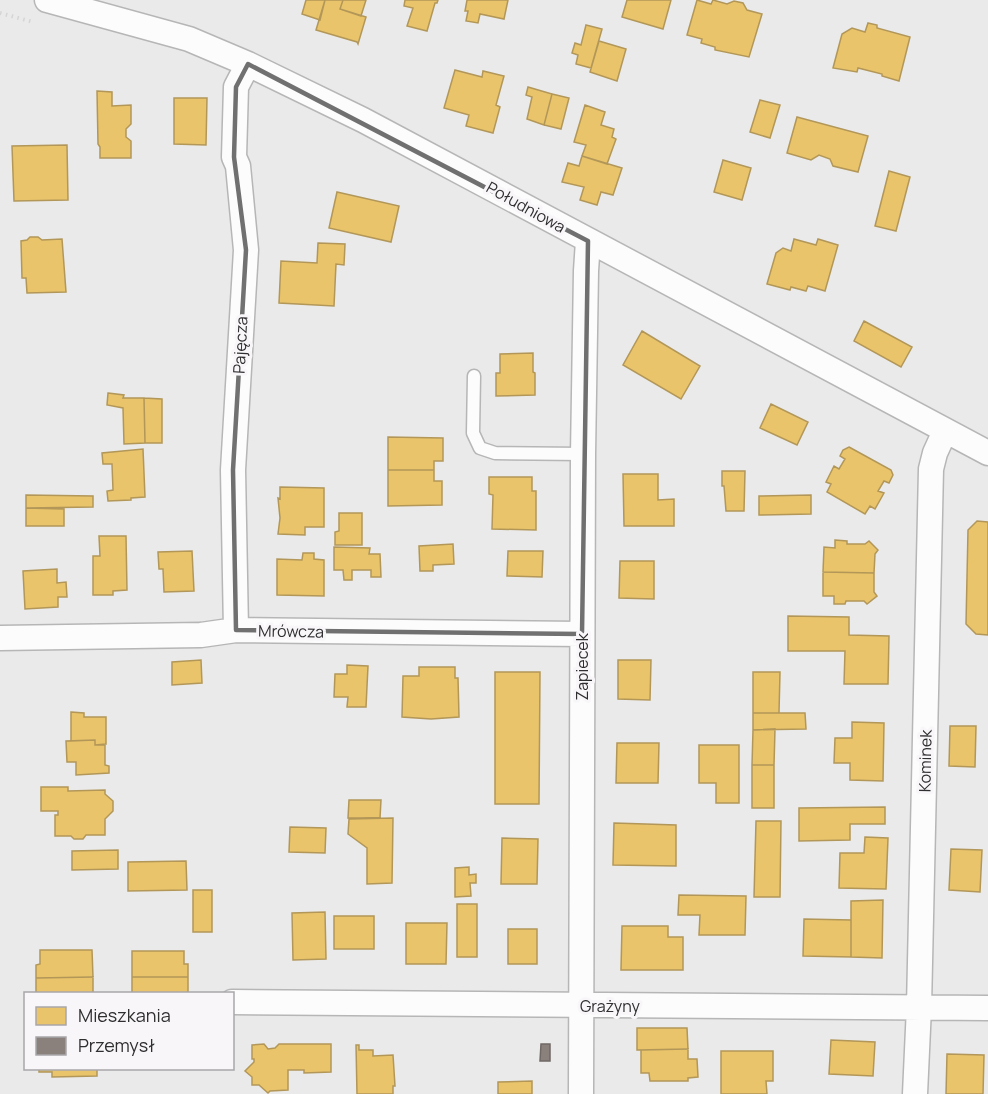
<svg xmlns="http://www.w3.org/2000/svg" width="988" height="1094" viewBox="0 0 988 1094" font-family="Manrope,sans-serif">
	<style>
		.homes { fill: #e9c46a; stroke: #b29759; stroke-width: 1.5 }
		.industry { fill: #8a817c; stroke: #6f6865; stroke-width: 1.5 }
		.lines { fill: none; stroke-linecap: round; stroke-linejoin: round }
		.lane-casing { stroke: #b6b6b6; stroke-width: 15 }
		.street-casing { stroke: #b6b6b6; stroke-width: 27 }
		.path { stroke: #d5d5d5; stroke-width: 4; stroke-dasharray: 1.5 4.5; stroke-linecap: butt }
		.lane { stroke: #fcfcfc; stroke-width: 12 }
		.street { stroke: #fcfcfc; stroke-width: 24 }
		.marked { fill: none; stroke: #717071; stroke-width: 4.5; stroke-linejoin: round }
		.labels { text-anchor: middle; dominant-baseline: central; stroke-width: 6; stroke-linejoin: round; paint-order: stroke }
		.street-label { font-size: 16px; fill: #302f30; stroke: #f8f6f9 }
	</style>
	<rect width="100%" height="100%" fill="#eaeaea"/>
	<path class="homes" d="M306,0H325L320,20L302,14Z
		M325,0H343L340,9L366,17L358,44L357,42L316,30Z
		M343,0H366L361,16L340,9Z
		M405,0H438L437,3H435L427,31L407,26L413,8L404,6Z
		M467,0H508L504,19L480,14L478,23L466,21L468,11H465Z
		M627,0H671L663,29L622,17Z
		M697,0L711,4L713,0L727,4L734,1L743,3L747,10L762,14L749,57L715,50V47L701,43L702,39L687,35Z
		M868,23L877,25V28L910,37L899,81L882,76V74L858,68L857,72L833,68L842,34L852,28L865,32Z
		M586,25L602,29L591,68L576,64L578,55L572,53L575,43L581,45Z
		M599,41L626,49L617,81L590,72Z
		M455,70L482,77L483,71L504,76L496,105L500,107L493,133L466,126L469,115L444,108Z
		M528,87L552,94L544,125L527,119L532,97L526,95Z
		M97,91L112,92V106L131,105V124L126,129V137L131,141V158H100V147L98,144Z
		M552,94L569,98L561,129L544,125Z
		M174,98H207L206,145L174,144Z
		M760,100L780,105L770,138L750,132Z
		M585,105L605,112L601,125L614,129L612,137L616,139L607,164L582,156L586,145L574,142Z
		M797,117L868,136L858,172L833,166L830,159L819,155L811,160L787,153Z
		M67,145L68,200L14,201L12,146Z
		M582,156L622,168L613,195L601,192L597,205L580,200L584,187L562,182L568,163L579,166Z
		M723,160L751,168L742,200L714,192Z
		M889,171L910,177L896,231L875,226Z
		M337,192L399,206L391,242L329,228Z
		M30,237H38L42,240L62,239L66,292L27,293L26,278H22L21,241L27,240Z
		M794,239L816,245L818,239L838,245L825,291L808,286L806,291L791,287L790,290L767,284L776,253L783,248L791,251Z
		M318,243L345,244L344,265L336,264L334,306L279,303L281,261L317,263Z
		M864,321L912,347L901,367L854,341Z
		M642,331L700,366L681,399L623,365Z
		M533,353V372L535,373V395L496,396V373H500V354Z
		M108,393L124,395L123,398H144L145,443L124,444L123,408L107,405Z
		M144,398L162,399V443H145Z
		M771,404L808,422L797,445L760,428Z
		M388,437L443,438V461H434V470H388Z
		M849,447L891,470L893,475L889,483L884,481L878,491L884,493L875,509L870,506L865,514L827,492L831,484L826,482L834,466L839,469L845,459L840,456L843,450Z
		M143,449L145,497L131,498V500L108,501L107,491L113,490L112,464H103L102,453Z
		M388,470H434V481H442V505L388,506Z
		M722,471H745L744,511H726L724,486H722Z
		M623,474H658V500L674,499V526H624Z
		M489,477H532V491H536V530L492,529L493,495L489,494Z
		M280,487L324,488V527H305V535L278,534L280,518L278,498L280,499Z
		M26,495L93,496V507L26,508Z
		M811,495V514L759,515V496Z
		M26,508L64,509V526H26Z
		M339,513H362V545H335V532L339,531Z
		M977,521L988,522V635L976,634L966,624L968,530Z
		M99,536H126L127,590L113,591V595H93V556H100Z
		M835,540L847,541V544H865L869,541L878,550L875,554L874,573L823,572L824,547L835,548Z
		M453,544L454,564L433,565V571H420L419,546Z
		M334,547L370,548L369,554H380L381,577H371V570H352V580H344L343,570H334Z
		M192,551L194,591L164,592L163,569H159L158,552Z
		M508,551H543L542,577L507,576Z
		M303,553H314V559L324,560V596L277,595V559L302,560Z
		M620,561H654V599L619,598Z
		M57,569V583L66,582L67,597H58V607L25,609L23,571Z
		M823,572L874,573V592L877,596L867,604L864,601H846L845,604H834V596H823Z
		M788,616L849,617V635L889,636L888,684H844L845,651H788Z
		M201,660L202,683L172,685V662Z
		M618,660H651L650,700L618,699Z
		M347,665L368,666L366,707H347L348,697H334L335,674H347Z
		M419,667H455V678H458L459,717L431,719L402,717L403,676H419Z
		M495,672H540L539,804H495Z
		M753,672H780L779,713H753Z
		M71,712L84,713V717H106V744L95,745V740L71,741Z
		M753,713H805L806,729L753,730Z
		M852,722L884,723L883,781L850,780V763H834L835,738H852Z
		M950,726H976L975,767L949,766Z
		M775,729L774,765H752L753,730Z
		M95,740V745H105V765L109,766V773L76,775V762H67L66,741Z
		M617,743H659L658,783H616Z
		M699,745H739V803H716V783H699Z
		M752,765H774V808H752Z
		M41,787H68V791L105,790V794L113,801V811L105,819V835H86L83,839H74L71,836H55V815H58V811H41Z
		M349,800H381L380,818H348Z
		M885,807V824H850V840L799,841V808Z
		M393,818L392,883L367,884V848L348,834L349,819Z
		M756,821H781L780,897H754Z
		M614,823L676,825V866L613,865Z
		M290,827L326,828L325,853L289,852Z
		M865,837L888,838L886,889L839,888L840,853H864Z
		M502,838L538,839L537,884H501Z
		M951,849L982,850L980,892L949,890Z
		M118,850V869L72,870V851Z
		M186,861L187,890L128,891V862Z
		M469,867V875L476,874V883H470L471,896L455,897V868Z
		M193,890H212V932H193Z
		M679,895L746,896L745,935H699L700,915H678Z
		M883,900L882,958L851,957V901Z
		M457,904H477V957H457Z
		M325,912L326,959L293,960L292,913Z
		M334,916H374V949H334Z
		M804,919L851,920V957L803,956Z
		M406,923H447L446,964H406Z
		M622,926H668V937H683V970H621Z
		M508,929H537V964H508Z
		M40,950H92L93,977L36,978V965L40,964Z
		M132,951H184V964H188V977H132Z
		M93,977V994H41L36,992V978Z
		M132,977H188V992L184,994H132Z
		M637,1028H687L688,1049L637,1050Z
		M831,1040L875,1042L873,1076L829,1074Z
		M264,1044L268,1049L275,1048L279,1044H331V1072L304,1073V1070H288V1090L270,1091L268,1093L259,1085H252V1077L245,1071L254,1062V1059H252V1045Z
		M356,1045H359V1050H373V1056L393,1055L395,1086H393V1094H357Z
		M688,1049V1059H697L698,1077L688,1078V1081H650L649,1073H641V1050Z
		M721,1051H773V1081H766L767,1094H721Z
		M947,1054L984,1055L983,1094H946Z
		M39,1068H97V1076L52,1077V1072H39Z
		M532,1081V1094H498V1082Z"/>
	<path class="industry" d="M541,1044H550V1061H540Z"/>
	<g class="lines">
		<g class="lane-casing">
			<path id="lane" d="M474,376L473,433L480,448L495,453L583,454"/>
		</g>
		<g class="street-casing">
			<path id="street" d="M47,0L189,39L248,64L363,120L988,453
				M236,630L233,470L246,250L238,166L234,157L236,87L248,64
				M0,638L201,635L236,630L582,634
				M232,1002L988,1008
				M581,1094L583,454L586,271L588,241
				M915,1094L919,1007L931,469L935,453L945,431"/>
		</g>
		<path class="path" d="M0,13L33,22"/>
		<use href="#lane" class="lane"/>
		<use href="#street" class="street"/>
	</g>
	<path class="marked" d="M248,64L588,241L582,634L236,630L233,470L246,250L234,157L236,87Z"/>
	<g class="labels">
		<g class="street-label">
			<text transform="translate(526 207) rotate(29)">Południowa</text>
			<text transform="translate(240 345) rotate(-87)">Pajęcza</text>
			<text transform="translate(291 631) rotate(1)">Mrówcza</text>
			<text transform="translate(582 667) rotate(-90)">Zapiecek</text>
			<text transform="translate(925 761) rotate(-89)">Kominek</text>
			<text x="610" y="1006">Grażyny</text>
		</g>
	</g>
	<rect x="24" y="992" width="210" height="78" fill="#f8f6f9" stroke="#a8a6a9" stroke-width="1.5"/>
	<rect x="36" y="1007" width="30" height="18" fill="#e9c46a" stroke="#a8a6a9" stroke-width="1.5"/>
	<text x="78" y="1022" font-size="18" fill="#302f30">Mieszkania</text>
	<rect x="36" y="1037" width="30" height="18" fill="#8a817c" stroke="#a8a6a9" stroke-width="1.5"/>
	<text x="78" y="1052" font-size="18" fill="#302f30">Przemysł</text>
</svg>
